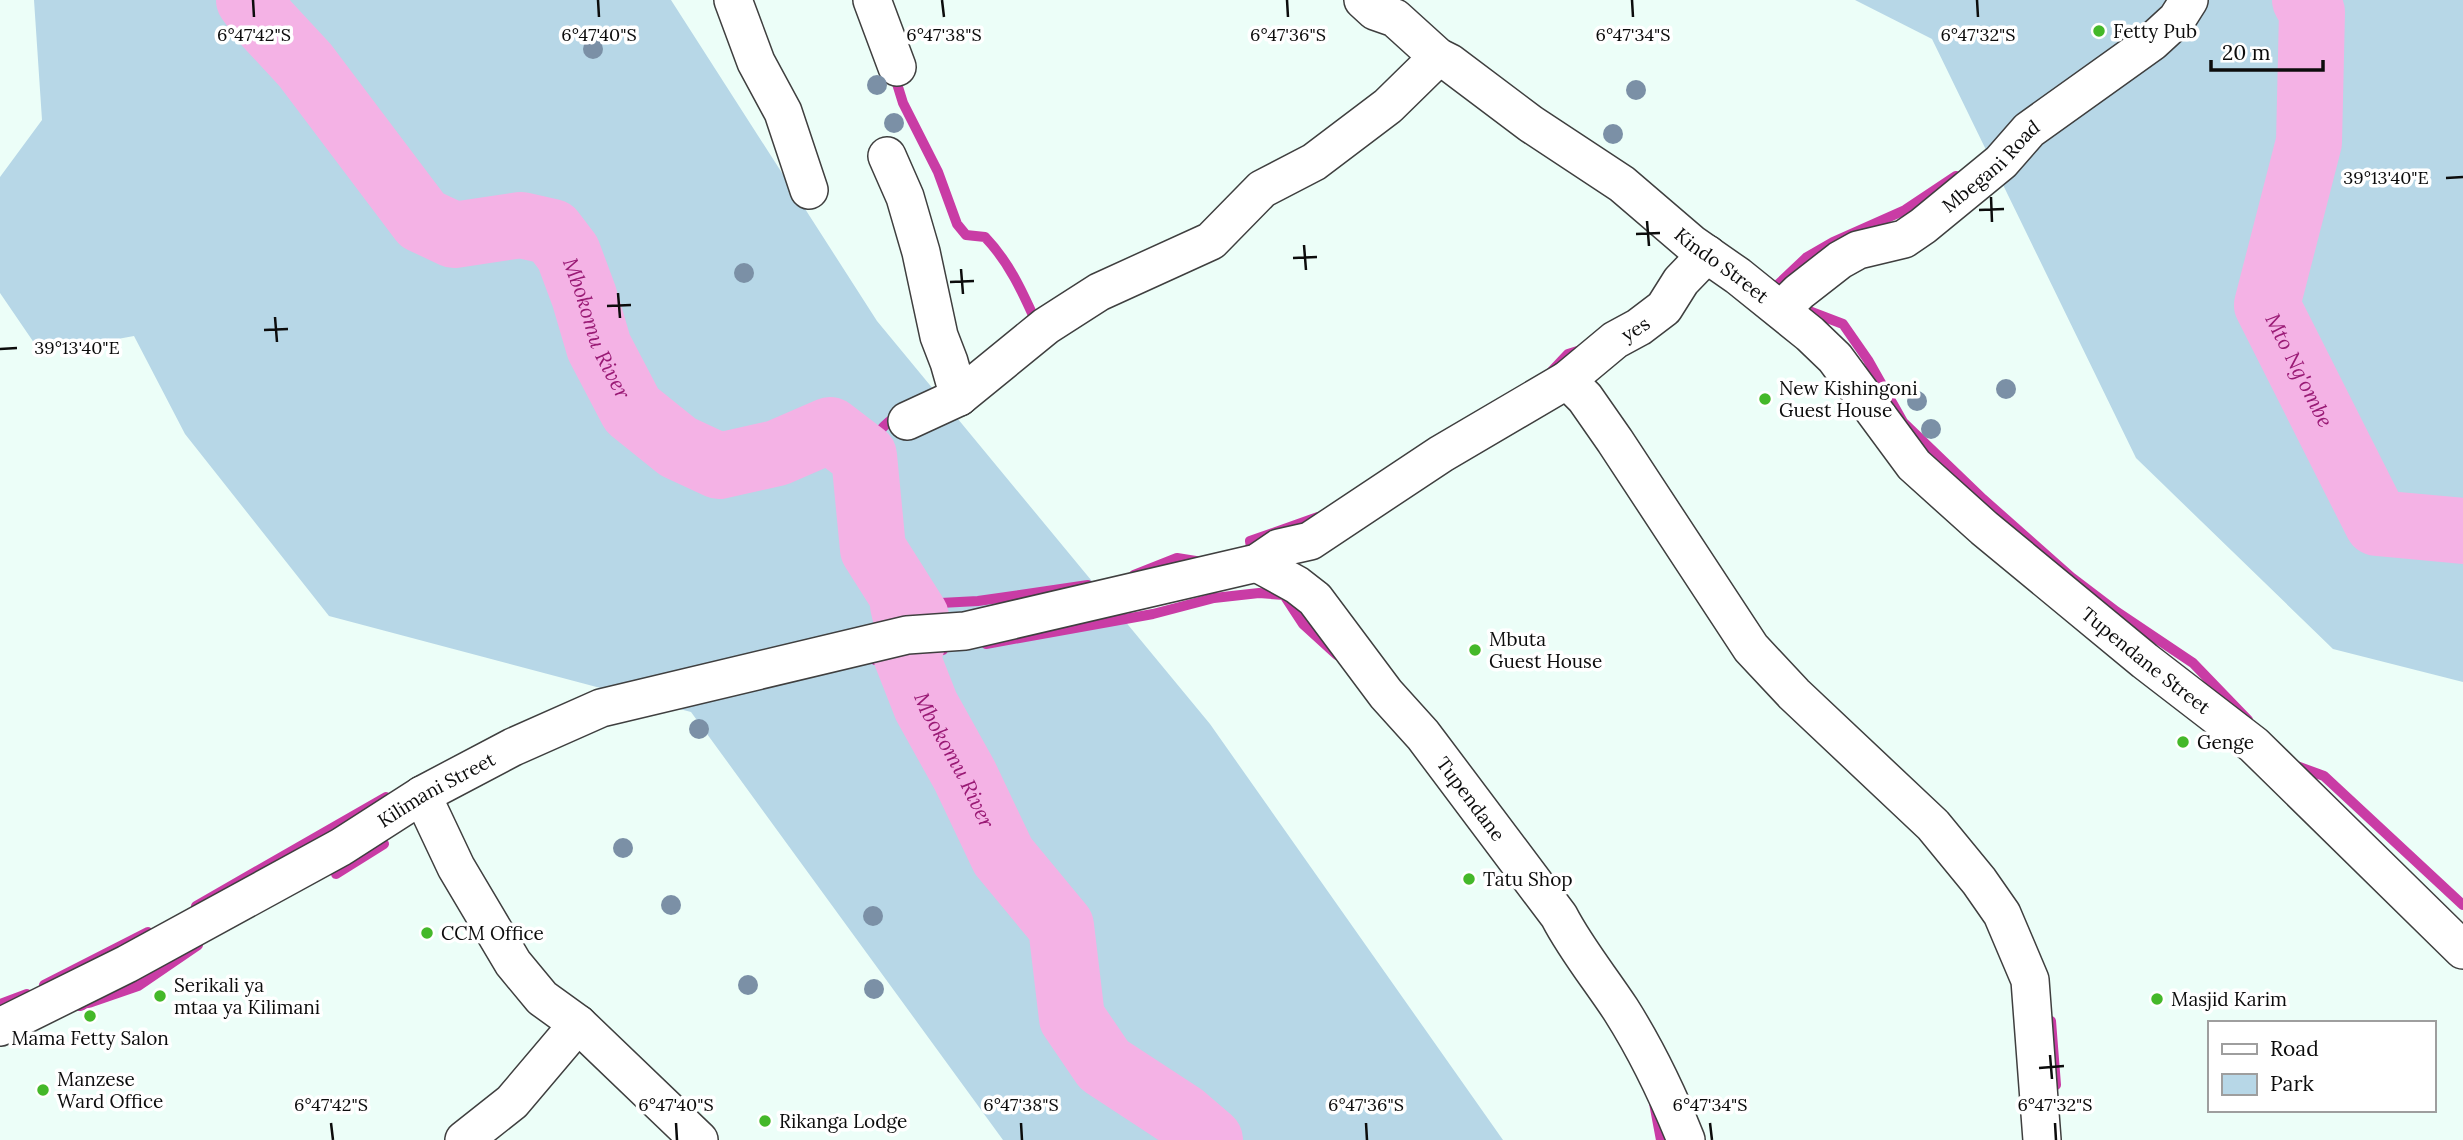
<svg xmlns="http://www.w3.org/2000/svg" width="2463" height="1140" viewBox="0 0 2463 1140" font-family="Lora,serif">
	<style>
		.green { fill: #b7d7e7 }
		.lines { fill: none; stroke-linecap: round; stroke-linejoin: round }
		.stream { stroke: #c93ca5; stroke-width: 10 }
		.river { stroke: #f4b2e5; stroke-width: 66 }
		.minor-casing { stroke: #3f3f3f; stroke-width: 40 }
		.minor { stroke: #fff; stroke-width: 37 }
		.tree { fill: #7b90a6 }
		.ticks { fill: none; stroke: #0c0c0c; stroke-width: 2.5 }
		.poi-dot { fill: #44b829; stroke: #fff; stroke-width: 2.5 }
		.labels { text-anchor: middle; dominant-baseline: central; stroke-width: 7; stroke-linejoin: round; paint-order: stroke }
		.poi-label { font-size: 19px; fill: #0c0c0c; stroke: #fff; text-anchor: start }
		.street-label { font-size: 19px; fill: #0c0c0c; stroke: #fff }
		.water-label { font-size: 21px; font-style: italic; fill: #9a1a75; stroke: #fff }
		.ticks-label { font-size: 18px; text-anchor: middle; fill: #0c0c0c; stroke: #fff; stroke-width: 7; stroke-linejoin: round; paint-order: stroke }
	</style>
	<rect width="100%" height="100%" fill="#ecfef8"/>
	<path class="green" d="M34,0H671L877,321L1210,724L1503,1140H1003L691,712L329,616L185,434L134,336L41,353L0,293V177L42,120Z
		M1855,0H2463V682L2333,649L2136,458L1932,39Z"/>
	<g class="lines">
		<path class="stream" d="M894,74L903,103L938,172L957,224L966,235L985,237C1009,262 1022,291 1036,322
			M1770,292L1807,257L1833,242L1905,210L1956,176
			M1801,308L1843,324L1868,360L1903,422L1983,499L2071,577L2117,612L2193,663L2248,720
			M1552,371L1568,354L1584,349
			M864,456C873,438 883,423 901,414
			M1248,555L1252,554L1250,541L1318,517
			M1134,575L1177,558L1202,562
			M903,605L978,601L1088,585
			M986,644L1153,614L1214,598L1259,593L1284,595L1303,624L1337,655
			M875,660L943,650
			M2294,765L2324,776L2463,905
			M336,874L384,844
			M196,906L386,797
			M44,985L148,932
			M0,1004L27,994
			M80,1006L138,986L198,945
			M2051,1021L2056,1085
			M1654,1103L1661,1140"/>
		<g class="river">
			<path id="s1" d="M249,0L266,23L305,65L422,220L454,235L521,225L552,232L568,253L584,296L599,347L632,410L678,447L719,466L777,453L830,430L864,456L873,549L916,617L903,605L912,644L906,655L926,706L965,776L1003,856L1061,926L1072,1018L1104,1065L1182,1116L1210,1140"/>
			<path id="s2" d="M2305,0L2312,12L2309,142L2267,305L2377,523L2463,531"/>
		</g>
		<g class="minor-casing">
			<g id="minor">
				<path d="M733,0L756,62L783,112L809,190"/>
				<path d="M872,0L897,67"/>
				<path id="s3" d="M1363,0L1375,11L1395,18L1438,57L1450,63L1531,124L1622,184L1692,244L1738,276L1810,334L1835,358L1914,465L1984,528L2145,661L2254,745L2463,950"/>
				<path d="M887,156L905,197L921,252L939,336L949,362L959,397"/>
				<path id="s4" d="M1781,310L1799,292L1840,260L1858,250L1904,239L1923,226L2001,162L2029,130L2152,42L2177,19L2189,0"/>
				<path d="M1567,380L1585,398L1615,441L1751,648L1794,694L1933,825L1979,881L2002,914L2030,980L2042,1140"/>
				<path d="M907,421L959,397L1046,326L1099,292L1211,241L1262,189L1314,162L1388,106L1438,57"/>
				<path id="s5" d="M1257,563L1297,585L1315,599L1386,694L1423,735L1559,916C1576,949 1600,978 1621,1010C1647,1051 1668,1095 1686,1140"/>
				<path d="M422,795L456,867L513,963L542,998L578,1024L699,1140"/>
				<path id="s6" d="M0,1027L127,964L341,847L422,795L513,747L601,708L907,635L965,631L1257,563L1279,548L1310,541L1441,454L1567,380L1615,340L1639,327L1664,308L1681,281L1707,254"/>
				<path d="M464,1140L512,1102L578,1024"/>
			</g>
		</g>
		<use href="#minor" class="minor"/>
	</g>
	<g class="tree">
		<circle cx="593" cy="49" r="10"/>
		<circle cx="877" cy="85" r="10"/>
		<circle cx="1636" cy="90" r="10"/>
		<circle cx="894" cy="123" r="10"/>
		<circle cx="1613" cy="134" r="10"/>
		<circle cx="744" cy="273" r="10"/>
		<circle cx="2006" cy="389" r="10"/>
		<circle cx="1917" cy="401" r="10"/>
		<circle cx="1931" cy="429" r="10"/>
		<circle cx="699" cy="729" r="10"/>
		<circle cx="623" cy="848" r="10"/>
		<circle cx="671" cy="905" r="10"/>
		<circle cx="873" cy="916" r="10"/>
		<circle cx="748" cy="985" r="10"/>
		<circle cx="874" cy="989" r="10"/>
	</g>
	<path class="ticks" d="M253,0L254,17M598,0L599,17M942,0L944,17M1287,0L1288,17M1632,0L1633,17M1977,0L1978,17M2446,178L2463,177M1991,197L1992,222M1979,210L2004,209M1647,221L1649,246M1636,234L1660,233M1304,245L1306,270M1293,258L1317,257M961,269L963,294M950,282L974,281M618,293L620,318M607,306L631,305M275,317L277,342M264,330L288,329M0,349L17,348M2050,1055L2052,1079M2039,1068L2064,1066M331,1123L333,1140M676,1123L677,1140M1021,1123L1022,1140M1366,1123L1367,1140M1710,1123L1712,1140M2055,1123L2056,1140"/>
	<g class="poi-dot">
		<circle cx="2099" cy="31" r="7"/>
		<circle cx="1765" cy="399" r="7"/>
		<circle cx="1475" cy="650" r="7"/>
		<circle cx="2183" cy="742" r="7"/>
		<circle cx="1469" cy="879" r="7"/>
		<circle cx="427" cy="933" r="7"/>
		<circle cx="160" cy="996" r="7"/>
		<circle cx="2157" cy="999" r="7"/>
		<circle cx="90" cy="1016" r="7"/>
		<circle cx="43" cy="1090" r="7"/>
		<circle cx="765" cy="1121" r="7"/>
	</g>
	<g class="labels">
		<g class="poi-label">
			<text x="2113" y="31">Fetty Pub</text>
			<text x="1779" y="388">New Kishingoni<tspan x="1779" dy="22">Guest House</tspan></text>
			<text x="1489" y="639">Mbuta<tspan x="1489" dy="22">Guest House</tspan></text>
			<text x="2197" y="742">Genge</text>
			<text x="1483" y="879">Tatu Shop</text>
			<text x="441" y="933">CCM Office</text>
			<text x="174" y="985">Serikali ya<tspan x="174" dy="22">mtaa ya Kilimani</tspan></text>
			<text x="2171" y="999">Masjid Karim</text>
			<text x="90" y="1038" text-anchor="middle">Mama Fetty Salon</text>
			<text x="57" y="1079">Manzese<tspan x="57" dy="22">Ward Office</tspan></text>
			<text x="779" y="1121">Rikanga Lodge</text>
		</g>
		<g class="street-label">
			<text stroke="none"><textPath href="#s4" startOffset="259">Mbegani Road</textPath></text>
			<text stroke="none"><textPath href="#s3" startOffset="448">Kindo Street</textPath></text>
			<text stroke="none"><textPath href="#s6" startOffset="1801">yes</textPath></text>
			<text stroke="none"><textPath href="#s3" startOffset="1031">Tupendane Street</textPath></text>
			<text stroke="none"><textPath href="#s6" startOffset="497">Kilimani Street</textPath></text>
			<text stroke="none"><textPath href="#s5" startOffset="322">Tupendane</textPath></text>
		</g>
		<g class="water-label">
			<text stroke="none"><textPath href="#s1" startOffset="522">Mbokomu River</textPath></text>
			<text stroke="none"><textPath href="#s2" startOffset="385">Mto Ng'ombe</textPath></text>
			<text stroke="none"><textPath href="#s1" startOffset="1236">Mbokomu River</textPath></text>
		</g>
	</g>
	<g class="ticks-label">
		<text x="254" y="41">6°47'42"S</text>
		<text x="599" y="41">6°47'40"S</text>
		<text x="1978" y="41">6°47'32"S</text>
		<text x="944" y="41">6°47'38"S</text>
		<text x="1288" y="41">6°47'36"S</text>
		<text x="1633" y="41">6°47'34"S</text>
		<text x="2386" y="184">39°13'40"E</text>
		<text x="77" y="354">39°13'40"E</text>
		<text x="331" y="1111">6°47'42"S</text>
		<text x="676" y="1111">6°47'40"S</text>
		<text x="1021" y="1111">6°47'38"S</text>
		<text x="1366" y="1111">6°47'36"S</text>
		<text x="1710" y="1111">6°47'34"S</text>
		<text x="2055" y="1111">6°47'32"S</text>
	</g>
	<rect x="2208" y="1021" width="228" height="91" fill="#ffffff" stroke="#9e9e9e" stroke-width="2"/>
	<rect x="2222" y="1044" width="35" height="10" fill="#ffffff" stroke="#9e9e9e" stroke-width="2"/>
	<text x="2270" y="1056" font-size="21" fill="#0c0c0c">Road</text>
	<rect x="2222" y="1074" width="35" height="21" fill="#b7d7e7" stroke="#9e9e9e" stroke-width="2"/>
	<text x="2270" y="1091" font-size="21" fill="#0c0c0c">Park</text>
	<path d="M2211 60v10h112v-10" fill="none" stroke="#0c0c0c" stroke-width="3.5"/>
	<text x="2222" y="60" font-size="21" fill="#0c0c0c" stroke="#ffffff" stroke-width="5" paint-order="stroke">20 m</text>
</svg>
